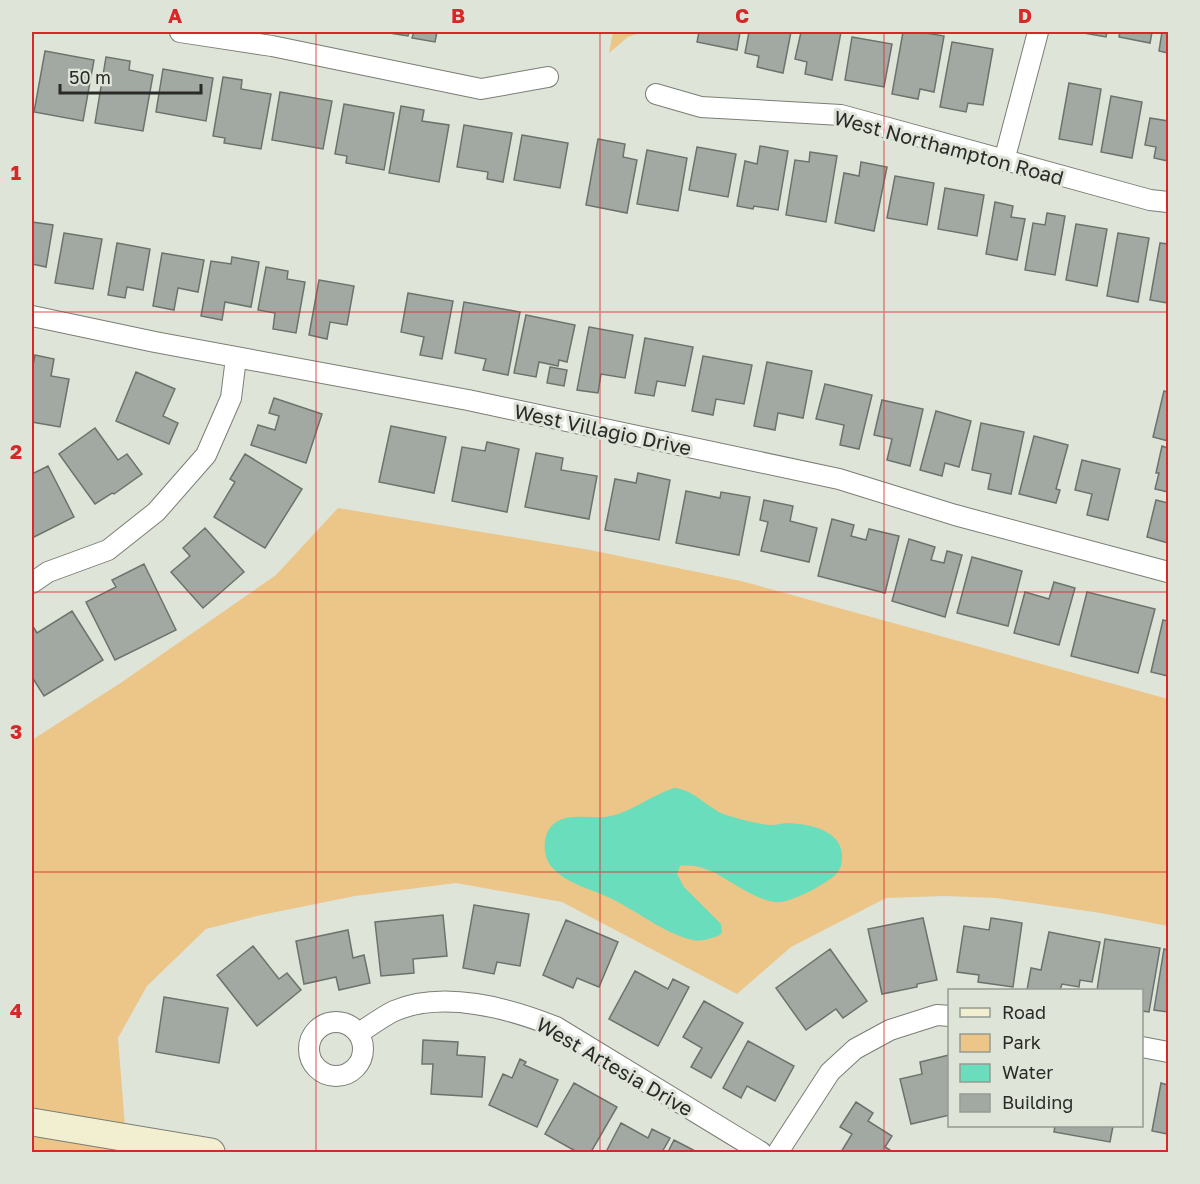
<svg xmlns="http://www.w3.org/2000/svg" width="1200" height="1184" viewBox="0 0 1200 1184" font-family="'Golos Text',sans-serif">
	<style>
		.green { fill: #ebc688 }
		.water { fill: #69ddbc }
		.building { fill: #a1a9a2; stroke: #6b736c; stroke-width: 1.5 }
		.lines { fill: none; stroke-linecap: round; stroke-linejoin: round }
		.street-casing { stroke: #7a7e75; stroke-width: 22 }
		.secondary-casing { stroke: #7a7e75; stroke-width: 29 }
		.street { stroke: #fff; stroke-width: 20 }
		.secondary { stroke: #f2efd1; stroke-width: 27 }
		.grid { fill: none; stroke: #d62828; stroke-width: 1.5; stroke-opacity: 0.55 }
		.labels { text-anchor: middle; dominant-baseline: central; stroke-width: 6; stroke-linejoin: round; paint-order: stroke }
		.street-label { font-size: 20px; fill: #2a2b28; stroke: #dfe4d9 }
		.neatline { fill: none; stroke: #d62828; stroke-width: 2 }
		.grid-label { font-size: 20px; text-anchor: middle; font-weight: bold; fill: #d62828 }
	</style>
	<rect width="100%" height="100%" fill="#dfe4d9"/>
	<path class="green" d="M613,32H643L628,37L609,53Z
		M338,508L590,550L741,581L1168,699V926L1101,913L996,898L944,896L886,898L791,947L737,994L562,902L456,883L355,896L261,915L206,929L147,986L118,1038L127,1152H32V740L122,682L276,575Z"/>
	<path class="water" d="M674,788C696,790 706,808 726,815C739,819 757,824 771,825C777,825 783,823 789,823C809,824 841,830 842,855C842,864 841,870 834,876C824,885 795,900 781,902C775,903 769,901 763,899C734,889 712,862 680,866L677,874L684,887L721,924L722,932L720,935C712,938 702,942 693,940C666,934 641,914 616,901C596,890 566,885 551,866C545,858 543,846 546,836C556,807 590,821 611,816C633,811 652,795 674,788Z"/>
	<path class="building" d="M383,32H409L408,36Z
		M414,32H437L435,42L412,38Z
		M699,32H740L737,50L697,42Z
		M749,32H791L783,73L757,67L759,56L745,53Z
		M801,32H841L832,80L805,74L807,62L795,59Z
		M903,32H920L944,36L934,92L920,89L918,99L892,94Z
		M1078,32H1107L1106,37Z
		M1120,32H1152L1150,43L1119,37Z
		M1162,32H1168V53L1159,51Z
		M852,37L892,44L884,87L845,80Z
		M952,42L993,49L983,105L968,103L966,112L940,107Z
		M45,51L94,60L83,121L34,112Z
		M106,57L130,61L129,70L153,75L143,131L95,123Z
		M163,69L213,78L206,121L156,112Z
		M223,77L242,80L241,89L271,94L261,149L224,143L225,138L213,136Z
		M1069,83L1101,89L1092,145L1059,139Z
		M280,92L332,101L323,149L272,140Z
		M1111,96L1142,102L1132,158L1101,152Z
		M344,104L394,113L384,170L346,163L347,156L335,154Z
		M401,106L424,110L422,121L449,125L439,182L389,173Z
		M1150,118L1168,121V161L1154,158L1156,147L1145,145Z
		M464,125L512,133L503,182L487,179L488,172L457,167Z
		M522,135L568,143L560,188L514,180Z
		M598,139L625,144L623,157L637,160L627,213L586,205Z
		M760,146L788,151L778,210L754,206L753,209L737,206L745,161L757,164Z
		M697,147L736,154L728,197L689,190Z
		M647,150L687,158L678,211L637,204Z
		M810,152L837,156L826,222L786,215L795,160L809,162Z
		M861,162L887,167L874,231L835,223L844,173L859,176Z
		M895,176L934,183L927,225L887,218Z
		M945,188L984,195L977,236L938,229Z
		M995,202L1013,206L1011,217L1025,219L1017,260L986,254Z
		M1047,213L1065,216L1055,275L1025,270L1033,223L1045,225Z
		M32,222L53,225L46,267L32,264Z
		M1076,224L1107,229L1097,286L1066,280Z
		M64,233L102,239L93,289L55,283Z
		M1118,233L1149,238L1138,302L1107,296Z
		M117,243L150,249L143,290L127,287L125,298L108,295Z
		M1160,243L1168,244V303L1150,300Z
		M162,253L204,260L198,292L178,288L174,310L153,306Z
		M232,257L259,262L251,307L225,302L222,320L201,316L211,261L231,264Z
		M266,267L288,271L287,279L305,282L296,333L273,329L275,313L258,310Z
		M319,280L354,286L347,325L330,322L327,339L309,335Z
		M408,293L453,301L442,359L420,355L424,337L401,332Z
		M464,302L520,312L508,375L483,370L486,359L455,353Z
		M526,315L575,325L567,362L559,360L558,366L539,362L536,377L514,373Z
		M589,327L633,335L625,378L601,374L598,393L577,390Z
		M645,338L693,347L685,386L657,381L654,396L635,393Z
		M35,355L54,359L51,376L69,379L60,427L32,422V371Z
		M703,356L752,365L744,404L716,399L713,415L692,411Z
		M767,362L812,371L803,418L778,413L775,430L754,426Z
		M550,367L567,370L564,386L547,383Z
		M136,372L175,389L163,416L178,423L169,444L116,421Z
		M825,384L872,395L859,449L840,445L844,425L816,419Z
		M1164,391L1168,392V441L1153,437Z
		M274,398L322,414L306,463L251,445L258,425L275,430L279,416L269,413Z
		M882,400L923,409L910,466L887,460L892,439L874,435Z
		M936,411L971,421L959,467L945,463L942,476L920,470Z
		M981,423L1024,432L1011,494L988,489L991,474L972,470Z
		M391,426L446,437L434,493L379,482Z
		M95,428L118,460L127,454L142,474L114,494L112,493L95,504L59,454Z
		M1034,436L1068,445L1056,489L1060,490L1056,503L1019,494Z
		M487,442L519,449L507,512L452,501L462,447L485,451Z
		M1162,446L1168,448V492L1155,489L1159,473H1156Z
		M536,453L563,458L561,470L597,476L589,519L525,507Z
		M245,454L302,489L265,548L214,517L235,482L230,479Z
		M1082,460L1120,469L1108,520L1087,515L1092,494L1075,490Z
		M48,466L74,517L32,538V474Z
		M638,473L670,480L659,540L605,530L615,479L636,483Z
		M686,491L720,498L721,492L750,497L739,555L676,543Z
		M764,500L793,506L790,521L817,528L809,562L761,551L768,522L760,520Z
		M1156,500L1168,503V543L1147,537Z
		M832,519L854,525L851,536L866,540L869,529L899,536L885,593L818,576Z
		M205,528L244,572L203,608L171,572L190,556L183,548Z
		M909,539L935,547L931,560L944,563L947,551L962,555L945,617L892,601Z
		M972,557L1022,571L1008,626L957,613Z
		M144,564L176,630L115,660L86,602L116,587L112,580Z
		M1054,582L1075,588L1059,645L1014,633L1025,592L1049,599Z
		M1087,592L1155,609L1138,673L1071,656Z
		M72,611L103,660L44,696L32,677V629L34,628L37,633Z
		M1163,620L1168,621V676L1151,672Z
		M474,905L529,914L520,966L497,962L494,974L463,968Z
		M443,915L447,956L413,959L414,973L381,976L375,922Z
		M923,918L937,980L917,984V987L882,994L868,929Z
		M991,918L1022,923L1013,987L978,982L979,975L957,972L964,926L989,930Z
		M566,920L618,942L599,987L577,978L573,988L543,975Z
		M348,930L353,958L364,955L370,983L339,990L336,977L304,984L296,941Z
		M1049,932L1100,942L1092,982L1080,980L1079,987L1062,984L1060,990H1027L1031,968L1041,970Z
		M1105,939L1160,948L1149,1012L1142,1011V990H1097Z
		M253,946L279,979L287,973L301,990L257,1026L217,975Z
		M830,949L867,1001L843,1018L836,1009L806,1030L776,988Z
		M1164,949L1168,950V1012L1154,1010Z
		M635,971L668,989L673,979L689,987L658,1046L609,1019Z
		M164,997L228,1008L219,1063L156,1052Z
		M704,1001L743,1023L711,1078L691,1067L702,1048L683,1037Z
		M423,1040L458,1042L457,1055L485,1057L482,1097L431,1094L433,1064H422Z
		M748,1041L794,1066L775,1101L747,1086L741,1098L723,1088Z
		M949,1055L950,1115L911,1124L900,1079L922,1074L920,1062Z
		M520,1059L526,1062L524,1065L558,1080L537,1127L489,1105L503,1074L512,1078Z
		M574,1083L617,1107L591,1152H577L545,1134Z
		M1161,1083L1168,1085V1134L1152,1131Z
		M856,1102L873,1113L868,1121L892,1136L885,1147L890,1150L889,1152H841L852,1134L840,1127Z
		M621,1123L648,1138L652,1129L670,1138L662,1152H606Z
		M1055,1126H1113L1110,1142L1054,1132Z
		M674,1140L697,1152H668Z"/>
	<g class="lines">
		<g class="street-casing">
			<path id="street" d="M180,32L272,46L481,89L548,77
				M656,94L701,107L841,115L1150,200L1168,202
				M1004,161L1038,32
				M32,316L155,342L468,400L839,479L955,515L1168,572
				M32,583L48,572L108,550L156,512L206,455L231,398L236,358
				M309 1049a27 27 0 1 1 54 0a27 27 0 1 1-54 0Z
				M359,1033C370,1026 382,1017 394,1011C443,990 509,1008 556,1027L761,1152
				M1142,1047L1168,1052
				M778,1152L830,1072L855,1049L890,1030L937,1015L950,1016"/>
		</g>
		<g class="secondary-casing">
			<path id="secondary" d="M32,1122L211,1152"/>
		</g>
		<use href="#street" class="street"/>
		<use href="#secondary" class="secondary"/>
	</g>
	<path class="grid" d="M316,32V1152M600,32V1152M884,32V1152M32,312H1168M32,592H1168M32,872H1168"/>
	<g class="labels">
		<g class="street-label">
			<text transform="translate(949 147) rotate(15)">West Northampton Road</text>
			<text transform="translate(603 429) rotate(12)">West Villagio Drive</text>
			<text transform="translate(615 1066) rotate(30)">West Artesia Drive</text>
		</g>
	</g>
	<rect width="1200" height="1184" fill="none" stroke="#dfe4d9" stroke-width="66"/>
	<rect x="948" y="989" width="195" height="138" fill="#dfe4d9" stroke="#979a92" stroke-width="1.5"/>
	<rect x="960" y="1008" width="30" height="9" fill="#f2efd1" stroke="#979a92" stroke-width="1.5"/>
	<text x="1002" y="1019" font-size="18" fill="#2a2b28">Road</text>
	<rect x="960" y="1034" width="30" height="18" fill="#ebc688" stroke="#979a92" stroke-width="1.5"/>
	<text x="1002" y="1049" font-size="18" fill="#2a2b28">Park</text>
	<rect x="960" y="1064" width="30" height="18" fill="#69ddbc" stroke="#979a92" stroke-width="1.5"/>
	<text x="1002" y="1079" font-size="18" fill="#2a2b28">Water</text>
	<rect x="960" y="1094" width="30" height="18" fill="#a1a9a2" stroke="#979a92" stroke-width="1.5"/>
	<text x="1002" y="1109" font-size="18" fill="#2a2b28">Building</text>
	<path d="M60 84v9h141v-9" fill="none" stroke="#2a2b28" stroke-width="3"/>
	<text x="69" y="84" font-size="18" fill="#2a2b28" stroke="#dfe4d9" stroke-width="4.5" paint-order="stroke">50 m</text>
	<rect x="33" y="33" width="1134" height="1118" class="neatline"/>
	<g class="grid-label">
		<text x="175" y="23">A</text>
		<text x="458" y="23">B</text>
		<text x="742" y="23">C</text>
		<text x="1025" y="23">D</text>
		<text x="16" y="180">1</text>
		<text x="16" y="459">2</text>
		<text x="16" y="739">3</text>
		<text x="16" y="1018">4</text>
	</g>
</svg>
